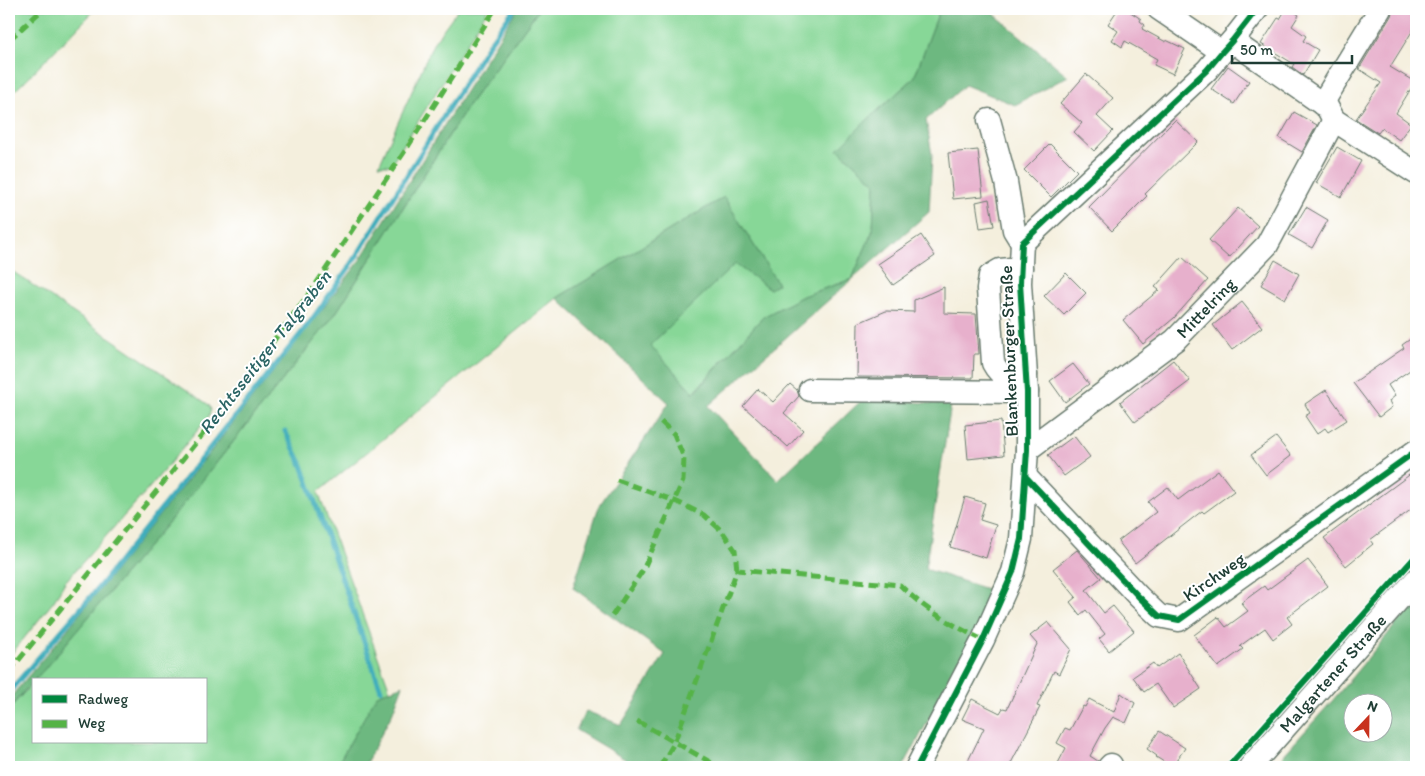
<svg xmlns="http://www.w3.org/2000/svg" width="1425" height="776" viewBox="0 0 1425 776" font-family="Itim,sans-serif">
	<style>
		.green { fill: #87d797; stroke: #538a66 }
		.forest { fill: #6db880; stroke: #467a5a; fill-rule: evenodd }
		.lines { fill: none; stroke-linecap: round; stroke-linejoin: round }
		.stream { stroke: #3fadbc; stroke-width: 5 }
		.building { fill: #e7b0cc }
		.minor-casing { stroke: #6a7b6f; stroke-width: 25 }
		.minor { stroke: #fff; stroke-width: 22 }
		.quiet { stroke: #55b346; stroke-width: 5; stroke-dasharray: 10 5; stroke-linecap: butt }
		.cycleway-casing { stroke: #fff; stroke-width: 9 }
		.cycleway { stroke: #00873e; stroke-width: 6 }
		.labels { text-anchor: middle; dominant-baseline: central; stroke-width: 4; stroke-linejoin: round; paint-order: stroke }
		.street-label { font-size: 18px; fill: #1f3d34; stroke: #fff }
		.water-label { font-size: 19px; font-style: italic; fill: #2a6464; stroke: #fff }
	</style>
	<rect width="100%" height="100%" fill="#fff"/>
	<filter id="ink" filterUnits="userSpaceOnUse"><feTurbulence type="fractalNoise" baseFrequency=".02" numOctaves="2"/><feDisplacementMap in="SourceGraphic" scale="10" xChannelSelector="R" yChannelSelector="G"/><feConvolveMatrix kernelMatrix="1 2 1 2 8 2 1 2 1" color-interpolation-filters="sRGB"/></filter>
	<filter id="wash" filterUnits="userSpaceOnUse"><feTurbulence type="fractalNoise" baseFrequency=".0096" numOctaves="4" result="noise"/><feDisplacementMap in="SourceGraphic" scale="20" xChannelSelector="R" yChannelSelector="G"/><feGaussianBlur stdDeviation="1.12" result="paint"/><feColorMatrix in="noise" values="0 0 0 0 0 0 0 0 0 0 0 0 0 0 0 0 0 1.4 0 .05"/><feComposite in="paint" operator="in"/></filter>
	<g filter="url(#wash)">
		<rect width="100%" height="100%" fill="#f4efdd"/>
		<path class="green" d="M9,9H96L9,97Z
			M458,9H488L391,165H379L434,42Z
			M539,9H940L914,78L865,122L838,149L875,183L873,230L852,279L803,296L763,317L693,393L650,345L735,263L770,289L778,284L724,197L557,298L318,492L390,690L377,696L336,767H9V709L34,682V742H206V680H35L178,511L336,313L469,104Z
			M9,269L209,405L211,410L208,418L149,488L65,582L54,601L9,657Z"/>
		<path class="forest" d="M517,9H539L469,104L336,313L178,511L43,671L34,680L9,709V699L62,636L208,455L356,266Z
			M940,9H997L994,14L1068,76L1015,105L965,85L926,120L932,155L929,212L708,406L778,480L864,398L951,405L925,569L987,589L996,595L903,767H638L576,730L586,711L621,725L665,654L573,588L599,506L669,403L557,298L724,197L778,284L770,289L735,264L650,345L694,393L763,317L803,296L852,279L873,230L875,183L838,149L865,122L914,78Z
			M1416,600V767H1273L1333,700ZM1352,704H1382V734H1352Z
			M403,685L392,714L364,767H336L377,695Z"/>
		<g class="lines">
			<path class="stream" d="M285,431L302,465L381,690
				M9,692L94,593L310,322L351,265L488,45L514,9"/>
		</g>
		<g id="blocks">
			<path class="building" d="M1118,9H1126L1141,19L1140,21L1145,25L1142,29L1166,42V40L1185,49L1173,74L1154,65L1157,59L1125,41L1122,47L1112,40L1118,31L1108,24Z
				M1286,9H1290L1299,15L1292,26L1306,36L1303,41L1318,50L1303,75L1292,67L1294,64L1261,44L1278,18L1280,19Z
				M1393,9H1416V25L1390,67L1415,82L1396,113L1411,124L1399,140L1382,128L1378,133L1356,119L1381,83L1359,69L1391,16Z
				M1228,66L1249,81L1234,104L1211,89Z
				M1086,74L1113,98L1097,116L1113,131L1094,151L1074,132L1082,123L1060,104Z
				M1294,112L1317,125L1302,152L1279,138Z
				M1175,120L1198,142L1145,194L1147,196L1112,231L1089,207Z
				M1050,144L1077,171L1051,197L1024,170Z
				M1337,147L1361,161L1341,197L1316,183Z
				M978,150L983,196L953,199L948,153Z
				M989,199L994,226L980,228L976,202Z
				M1306,207L1328,220L1312,248L1289,235Z
				M1238,208L1258,226L1229,258L1209,240Z
				M921,235L935,256L893,285L878,264Z
				M1182,257L1208,280L1174,318L1143,344L1123,320L1159,290L1155,287Z
				M1275,260L1299,274L1285,299L1261,285Z
				M1066,273L1086,293L1064,315L1044,296Z
				M944,287V313L976,314L979,354H974L973,378L857,377L858,323L886,311L914,312V300Z
				M1242,302L1262,327L1232,350L1213,325Z
				M1416,335V366L1388,385L1395,396L1389,401L1392,407L1379,417L1353,383L1404,348L1402,345Z
				M1173,360L1190,381L1135,422L1120,402Z
				M1073,364L1089,384L1065,402L1050,381Z
				M790,384L797,390L799,396L784,413L803,430L788,447L743,406L758,389L773,402Z
				M1326,390L1347,420L1328,432L1325,428L1317,434L1305,416L1310,413L1305,404Z
				M1001,421L1004,455L968,459L965,425Z
				M1074,436L1090,457L1064,476L1048,455Z
				M1276,437L1291,456L1266,475L1251,455Z
				M1218,470L1234,491L1204,513L1202,511L1135,563L1118,541L1156,512L1148,502L1168,487L1178,500Z
				M1416,470V506L1370,540L1373,544L1346,566L1324,538Z
				M965,497L985,503L980,520L996,525L986,558L950,547Z
				M1077,550L1101,578L1086,590L1104,613L1113,606L1134,631L1109,651L1099,639L1105,634L1086,610L1080,615L1070,602L1076,597L1053,569Z
				M1308,560L1328,586L1287,617L1292,624L1273,639L1265,628L1240,646L1243,649L1218,667L1194,635L1218,617L1226,627L1248,611L1241,603L1264,586L1267,590Z
				M1048,622L1071,649L1059,674L1054,671L1037,706L1040,707L1009,767H976L967,763L984,728L962,719L972,699L1000,713L1003,708L1007,709L1037,644L1030,636Z
				M1178,653L1201,689L1173,708L1156,684L1144,692L1133,677L1153,663L1157,668Z
				M1121,693L1135,703L1126,723L1113,717L1105,728L1090,756L1098,761L1096,767H1056L1066,748L1057,743L1065,728L1070,730L1083,706L1085,707L1089,699L1114,712Z
				M1159,731L1185,748L1172,767L1156,757L1157,756L1147,749Z"/>
		</g>
	</g>
	<g filter="url(#ink)">
		<use href="#blocks" fill-opacity="0" stroke="#6a7b6f" stroke-width="1"/>
		<g class="lines">
			<g class="minor-casing">
				<g id="minor">
					<path d="M1159,9L1222,52"/>
					<path d="M1232,41L1318,101L1326,105L1334,120L1416,173"/>
					<path d="M1322,104L1380,9"/>
					<path d="M989,120L1006,182L1014,230L1022,243"/>
					<path d="M1021,268L1000,270L990,276L988,289L993,363C1002,380 1009,376 1026,375"/>
					<path d="M810,390L1027,392"/>
					<path id="s1" d="M1027,450L1175,340L1267,245L1334,120"/>
					<path d="M1026,477L1139,597L1159,616L1179,620L1416,451"/>
					<path d="M917,767L983,640L1013,572L1021,539L1027,450V392L1020,283L1022,243L1207,70L1222,52L1232,41L1257,9"/>
					<path d="M1109,767L1111,765"/>
					<path id="s2" d="M1250,767L1416,580"/>
				</g>
			</g>
			<use href="#minor" class="minor"/>
			<path class="quiet" d="M9,40L43,9
				M617,480L675,501L704,515L722,531L735,550L737,570
				M612,616L643,570L683,481L684,458L674,434L658,419
				M9,672L212,423L316,284L409,145L495,9
				M637,721L719,767
				M660,767L674,743L737,570L900,585C925,610 952,625 983,640"/>
			<g class="cycleway-casing">
				<path id="cycleway" d="M1026,477L1139,597L1159,616L1179,620L1416,451
					M917,767L983,640L1013,572L1021,539L1027,450V392L1020,283L1022,243L1207,70L1222,52L1232,41L1257,9
					M1228,767L1416,556"/>
			</g>
			<use href="#cycleway" class="cycleway"/>
		</g>
	</g>
	<g class="labels">
		<g class="street-label">
			<text stroke="none"><textPath href="#s1" startOffset="229">Mittelring</textPath></text>
			<text transform="translate(1009 351) rotate(-92)">Blankenburger Straße</text>
			<text transform="translate(1214 577) rotate(-35)">Kirchweg</text>
			<text stroke="none"><textPath href="#s2" startOffset="125">Malgartener Straße</textPath></text>
		</g>
		<g class="water-label">
			<text transform="translate(265 352) rotate(-52)">Rechtsseitiger Talgraben</text>
		</g>
	</g>
	<rect width="1425" height="776" fill="none" stroke="#fff" stroke-width="30"/>
	<rect x="32" y="678" width="175" height="65" fill="#ffffff" stroke="#a5b1ae"/>
	<rect x="42" y="695" width="25" height="8" fill="#00873e" stroke="#a5b1ae"/>
	<text x="78" y="704" font-size="15" fill="#1f3d34">Radweg</text>
	<rect x="42" y="720" width="25" height="8" fill="#55b346" stroke="#a5b1ae"/>
	<text x="78" y="728" font-size="15" fill="#1f3d34">Weg</text>
	<g transform="translate(1368 718) rotate(22)"><circle r="24" fill="#ffffff" stroke="#a5b1ae"/>
	<path d="M0-4L9 19L0 12L-9 19Z" fill="#c8321e"/>
	<text y="-8" font-size="14" font-weight="bold" text-anchor="middle" fill="#1f3d34">N</text>
	</g>
	<path d="M1232 55v8h120v-8" fill="none" stroke="#1f3d34" stroke-width="2.5"/>
	<text x="1240" y="55" font-size="15" fill="#1f3d34" stroke="#ffffff" stroke-width="4" paint-order="stroke">50 m</text>
</svg>
